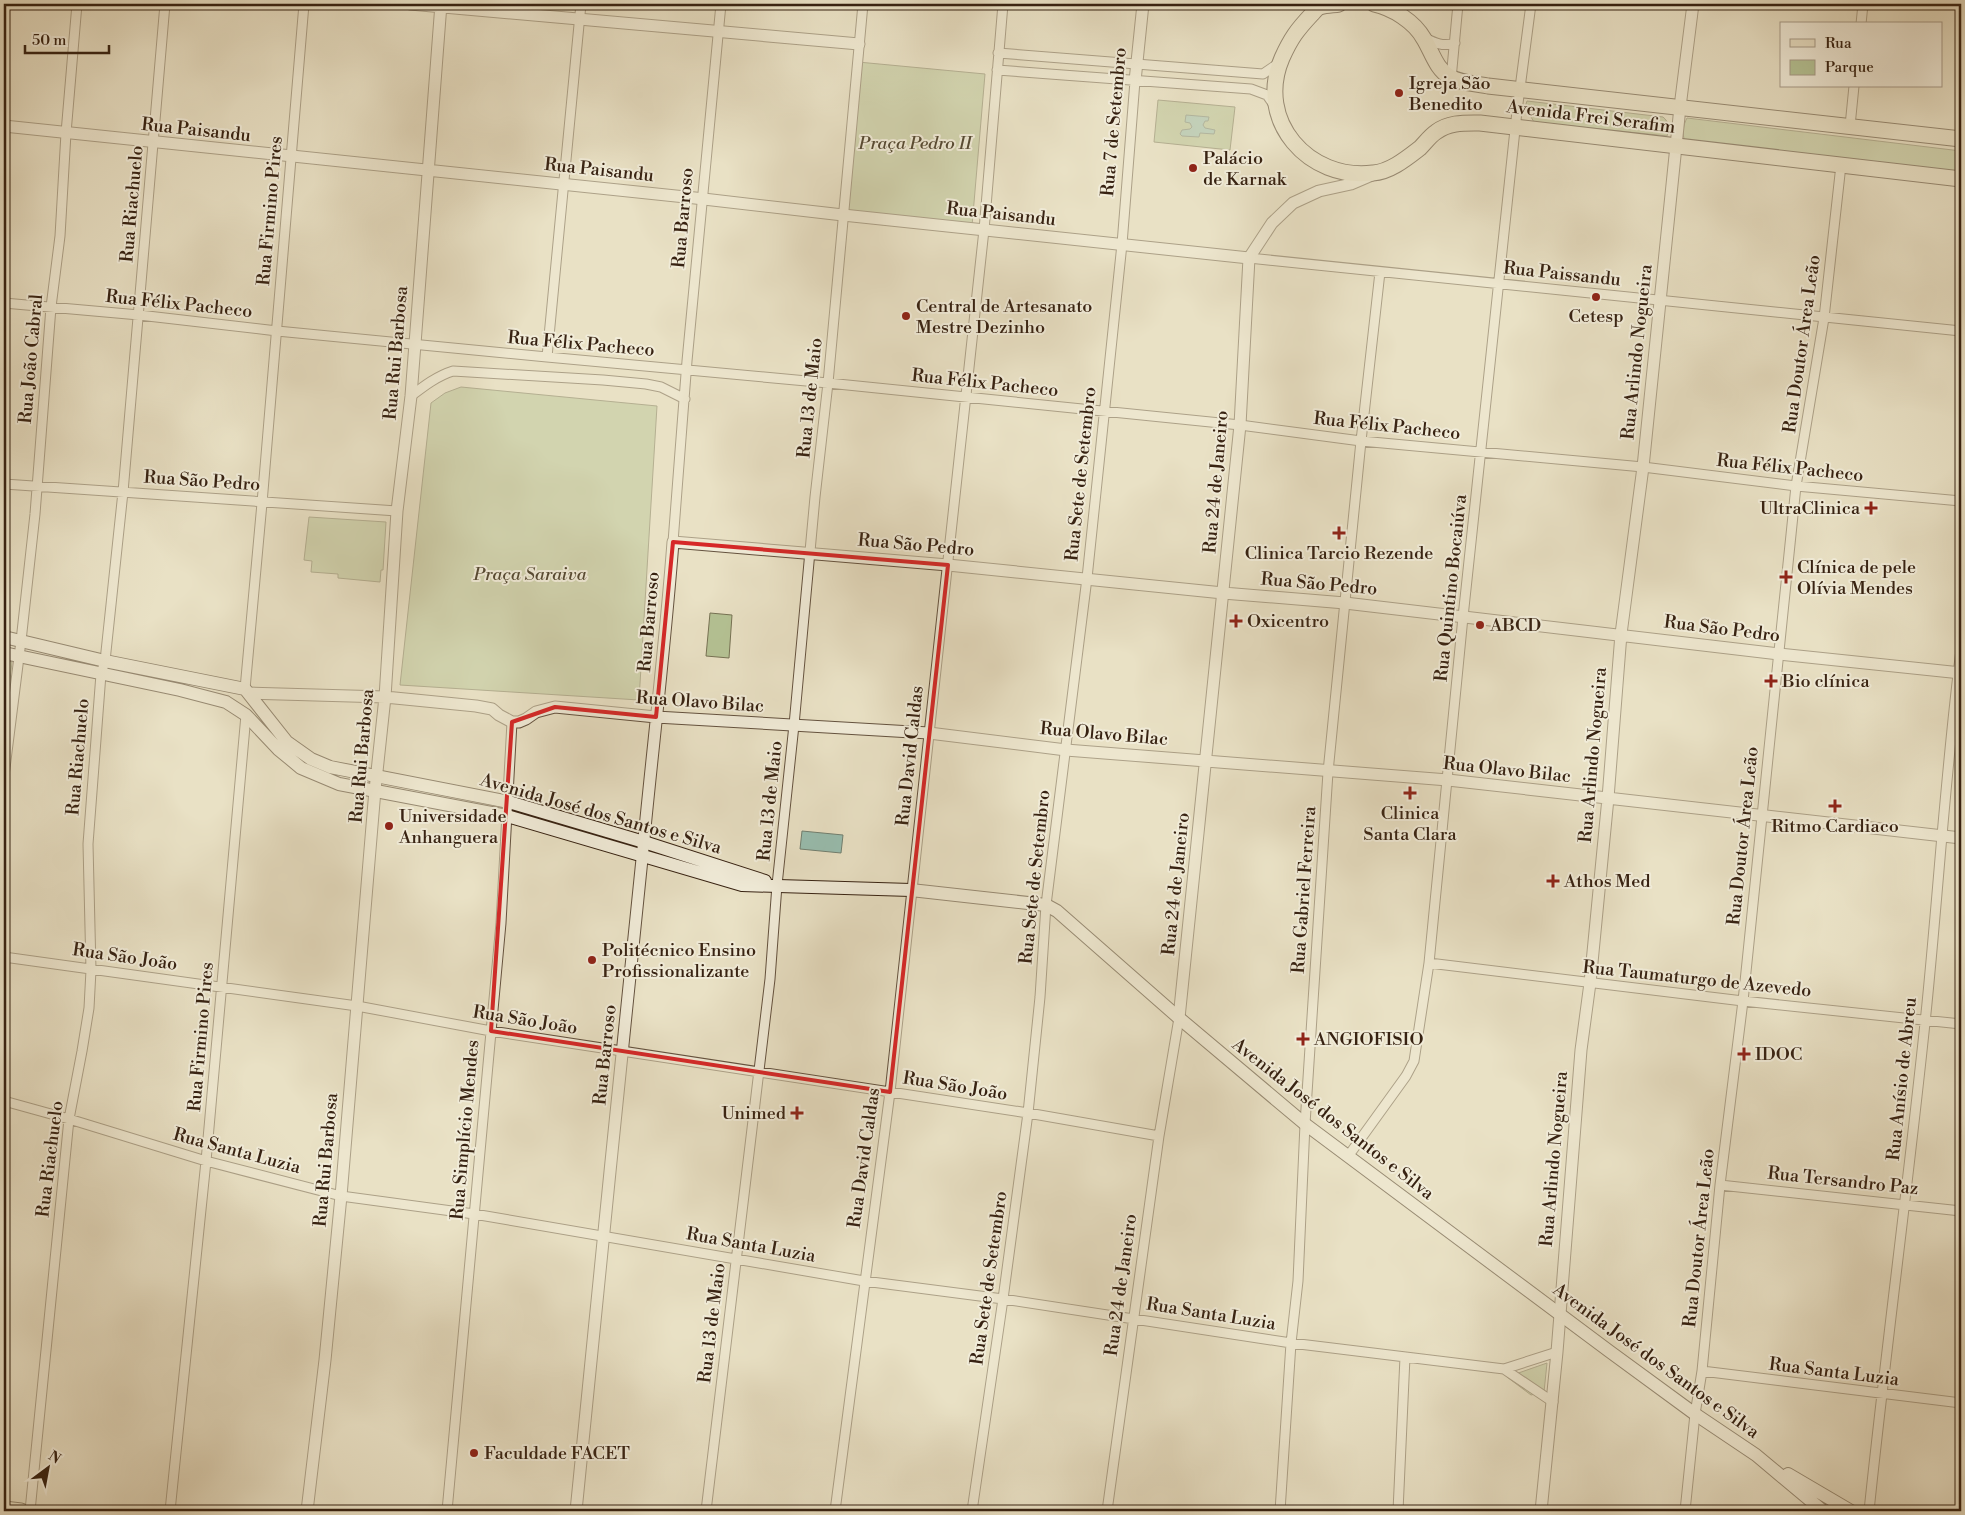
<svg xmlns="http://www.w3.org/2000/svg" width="1965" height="1515" viewBox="0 0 1965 1515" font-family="'Libre Bodoni',serif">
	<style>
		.green { fill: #b5c395; stroke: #767254 }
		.water { fill: #98beb0; stroke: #718071 }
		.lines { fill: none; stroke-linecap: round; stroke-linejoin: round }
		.minor-casing { stroke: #64523f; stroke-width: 11 }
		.tertiary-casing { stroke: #64523f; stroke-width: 13 }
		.secondary-casing { stroke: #372212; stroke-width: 14 }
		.primary-casing { stroke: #372212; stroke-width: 17 }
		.minor { stroke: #f1ecd9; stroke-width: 9 }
		.tertiary { stroke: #f1ecd9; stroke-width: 11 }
		.secondary { stroke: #f1ecd9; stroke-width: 12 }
		.primary { stroke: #e9e1c5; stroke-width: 15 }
		.marked { fill: none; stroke: #d62828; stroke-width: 4; stroke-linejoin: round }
		.poi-dot { fill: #8f2418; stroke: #f1ecd9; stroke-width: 2 }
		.labels { text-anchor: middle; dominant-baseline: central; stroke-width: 4; stroke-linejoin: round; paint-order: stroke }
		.poi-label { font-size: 18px; fill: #372212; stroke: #f1ecd9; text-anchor: start }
		.street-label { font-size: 18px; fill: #372212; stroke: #f1ecd9 }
		.park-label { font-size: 18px; font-style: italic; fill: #564a33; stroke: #f1ecd9 }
	</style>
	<rect width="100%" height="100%" fill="#e9e1c5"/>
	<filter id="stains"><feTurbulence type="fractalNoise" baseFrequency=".004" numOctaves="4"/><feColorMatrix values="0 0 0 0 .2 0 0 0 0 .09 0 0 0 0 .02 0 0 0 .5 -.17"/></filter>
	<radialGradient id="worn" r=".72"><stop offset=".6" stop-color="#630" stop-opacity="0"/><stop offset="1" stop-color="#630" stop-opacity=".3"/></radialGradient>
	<path class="green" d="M858,62L985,74L972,226L846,212Z
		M1158,100L1235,107L1230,150L1154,142Z
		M1527,101L1663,117C1669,122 1670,128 1667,136L1534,122L1525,107Z
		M1687,118L1961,151V173L1685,142C1682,134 1683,125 1687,118Z
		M461,387L657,406L639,700L400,685L431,403L445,393Z
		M309,517L386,522L383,570H381L380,582L338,578V574L311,572L312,561L304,560Z
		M710,613L732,615L729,658L706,656Z
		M4,660L12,662L4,735Z
		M1547,1363L1544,1392L1531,1395L1507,1377Z"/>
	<path class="water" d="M1186,115L1209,117L1208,121H1205L1203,125L1205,128L1215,130L1214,134L1200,133L1199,137L1182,136L1180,134L1182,130L1190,129L1192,127L1190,123L1185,122Z
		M802,831L843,835L841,853L800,849Z"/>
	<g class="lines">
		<g class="minor-casing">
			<path id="minor" d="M1861,24L1863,4
				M1425,38C1435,43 1443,47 1455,43
				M998,53L1263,74L1279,63
				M997,70L1251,89L1267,95L1274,105
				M1451,79L1458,4
				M1850,126L1854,86
				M1249,258L1961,331
				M4,303L139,315L277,331L547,357L828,383L1240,425L1361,441L1643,467L1796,486L1961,501
				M547,357L581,4
				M411,396C424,386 437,376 453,371L603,380L646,384L661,387L685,399
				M4,484L397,511
				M673,542L687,361L721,4
				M245,689L262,503L304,4
				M4,776L21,641L35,514L51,307L60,236L66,133L77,4
				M4,957L357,1006L491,1031L1028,1113L1159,1136
				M1429,963L1743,1001L1961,1024
				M4,1101L69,1119L206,1161L341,1196L474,1214L864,1281L1003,1299L1291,1343L1504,1369L1557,1352
				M1349,1155L1406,1076L1414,1061L1429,963L1463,617L1517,111L1531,4
				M1720,1185L1961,1211
				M1504,1369L1553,1402
				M1702,1371L1961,1403
				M30,1511L69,1119L82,1051L89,1008L91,970L88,844L101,674L105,661L123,492L165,4
				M170,1511L206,1161L246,715
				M447,1511L501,923L512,722
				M706,1511L770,979L777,885L794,725L815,497L828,383L863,4
				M835,1511L890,1092L984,230L1003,4
				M972,1511L1003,1299L1028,1113L1040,997L1046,905L1087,578L1122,244L1135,81
				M1107,1511L1159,1136L1179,1018
				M1280,1511L1291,1343L1298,1281L1305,1124L1328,772L1361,441L1380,272
				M1398,1511L1405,1357
				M1685,1511L1695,1414L1702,1371L1720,1185L1743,1001L1796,486L1824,318L1841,165
				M1869,1511C1886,1348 1908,1186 1925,1023C1938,899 1945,774 1961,650"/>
		</g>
		<g class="tertiary-casing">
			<path id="tertiary" d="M410,4L859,44
				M1135,81L1143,4
				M4,126L695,198L843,215L1249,258
				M249,693L385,697L476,706L492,709L499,715L512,722H519L526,719L536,712L555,707L656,717L929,733L1066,750L1448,780L1961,838
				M1179,1018L1240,425L1249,258L1272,223L1293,203L1319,191L1351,184L1372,175
				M307,1511L325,1360L341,1196L375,790L385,697L397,511L411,396L441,4
				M576,1511C597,1294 620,1076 642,859C652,753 665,648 673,542L948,565L1223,593L1345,603L1779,654L1961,673
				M1541,1511L1557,1352L1581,1050L1590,983L1608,798L1621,634L1643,467L1680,107L1693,4"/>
		</g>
		<g class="secondary-casing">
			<path id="secondary" d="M4,637L105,661L245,689L287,742L311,759L330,767L509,802L644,842L765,881
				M4,653L180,690L226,702L246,715L278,749L301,768L339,784L507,816L742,885L911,890L1046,905L1057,911L1179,1018L1305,1124L1609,1351L1695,1414L1756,1455L1823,1511
				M1788,1474L1851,1511"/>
		</g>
		<g class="primary-casing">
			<path id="primary" d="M1339,4C1333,5 1326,5 1320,7C1317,8 1314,12 1312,14C1297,30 1291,38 1282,58C1255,121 1309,181 1373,173C1390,172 1407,158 1420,148C1425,143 1430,136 1436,132C1449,122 1465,123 1480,123L1961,179
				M1374,4C1392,8 1414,21 1424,39C1432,52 1436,69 1450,77C1460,83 1477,84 1488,86L1961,139
				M4,1509L21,1511"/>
		</g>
		<use href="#minor" class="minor"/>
		<use href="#tertiary" class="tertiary"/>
		<use href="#secondary" class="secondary"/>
		<use href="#primary" class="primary"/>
	</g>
	<path d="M0 0H1965V1515H0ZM673,542L948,565L890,1092L491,1031L512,722L555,707L656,717Z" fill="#e9e1c5" fill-opacity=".55" fill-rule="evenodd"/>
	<path class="marked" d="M673,542L948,565L890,1092L491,1031L512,722L555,707L656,717Z"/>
	<g class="poi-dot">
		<circle cx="1399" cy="93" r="5"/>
		<circle cx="1193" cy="168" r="5"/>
		<circle cx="1596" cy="297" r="5"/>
		<circle cx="906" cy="316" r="5"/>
		<path d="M1868.5 500.5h5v5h5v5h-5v5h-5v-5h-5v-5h5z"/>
		<path d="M1336.5 525.5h5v5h5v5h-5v5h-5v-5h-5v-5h5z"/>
		<path d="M1783.5 569.5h5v5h5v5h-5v5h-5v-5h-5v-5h5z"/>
		<path d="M1233.5 613.5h5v5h5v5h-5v5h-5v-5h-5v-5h5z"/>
		<circle cx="1480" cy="625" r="5"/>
		<path d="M1768.5 673.5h5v5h5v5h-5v5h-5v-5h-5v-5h5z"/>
		<path d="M1407.5 785.5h5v5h5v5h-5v5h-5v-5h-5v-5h5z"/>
		<path d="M1832.5 798.5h5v5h5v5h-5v5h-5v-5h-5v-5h5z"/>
		<circle cx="389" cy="826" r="5"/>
		<path d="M1550.5 873.5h5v5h5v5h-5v5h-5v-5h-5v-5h5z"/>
		<circle cx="592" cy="960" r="5"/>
		<path d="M1300.5 1031.5h5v5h5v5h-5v5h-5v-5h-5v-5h5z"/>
		<path d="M1741.5 1046.5h5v5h5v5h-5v5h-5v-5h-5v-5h5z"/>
		<path d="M794.5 1105.5h5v5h5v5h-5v5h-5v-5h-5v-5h5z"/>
		<circle cx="474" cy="1453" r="5"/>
	</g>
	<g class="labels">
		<g class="poi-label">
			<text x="1409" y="83">Igreja São<tspan x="1409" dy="21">Benedito</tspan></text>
			<text x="1203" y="158">Palácio<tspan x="1203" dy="21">de Karnak</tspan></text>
			<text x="916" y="306">Central de Artesanato<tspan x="916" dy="21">Mestre Dezinho</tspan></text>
			<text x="1596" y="316" text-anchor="middle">Cetesp</text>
			<text x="1860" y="508" text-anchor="end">UltraClinica</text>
			<text x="1339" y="553" text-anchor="middle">Clinica Tarcio Rezende</text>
			<text x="1797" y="567">Clínica de pele<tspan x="1797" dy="21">Olívia Mendes</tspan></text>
			<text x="1247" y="621">Oxicentro</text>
			<text x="1490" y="625">ABCD</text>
			<text x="1782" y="681">Bio clínica</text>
			<text x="1410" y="813" text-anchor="middle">Clinica<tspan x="1410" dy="21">Santa Clara</tspan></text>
			<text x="399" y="816">Universidade<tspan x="399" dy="21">Anhanguera</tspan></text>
			<text x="1835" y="826" text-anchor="middle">Ritmo Cardiaco</text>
			<text x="1564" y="881">Athos Med</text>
			<text x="602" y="950">Politécnico Ensino<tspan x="602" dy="21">Profissionalizante</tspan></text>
			<text x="1314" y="1039">ANGIOFISIO</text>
			<text x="1755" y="1054">IDOC</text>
			<text x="786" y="1113" text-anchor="end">Unimed</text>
			<text x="484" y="1453">Faculdade FACET</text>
		</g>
		<g class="street-label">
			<text transform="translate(1591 117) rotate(7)">Avenida Frei Serafim</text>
			<text transform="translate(1114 122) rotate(-85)">Rua 7 de Setembro</text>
			<text transform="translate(196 130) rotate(6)">Rua Paisandu</text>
			<text transform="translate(599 170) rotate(6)">Rua Paisandu</text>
			<text transform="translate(132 204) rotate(-85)">Rua Riachuelo</text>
			<text transform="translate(270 211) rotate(-85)">Rua Firmino Pires</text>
			<text transform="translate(1001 214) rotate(6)">Rua Paisandu</text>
			<text transform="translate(683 218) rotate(-85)">Rua Barroso</text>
			<text transform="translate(1562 274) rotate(6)">Rua Paissandu</text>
			<text transform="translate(179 304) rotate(6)">Rua Félix Pacheco</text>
			<text transform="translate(581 344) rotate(5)">Rua Félix Pacheco</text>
			<text transform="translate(1802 344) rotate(-82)">Rua Doutor Área Leão</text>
			<text transform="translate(1637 352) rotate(-84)">Rua Arlindo Nogueira</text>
			<text transform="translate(396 353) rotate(-85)">Rua Rui Barbosa</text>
			<text transform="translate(31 359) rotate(-85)">Rua João Cabral</text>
			<text transform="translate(985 383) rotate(6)">Rua Félix Pacheco</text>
			<text transform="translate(810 398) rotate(-84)">Rua 13 de Maio</text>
			<text transform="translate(1387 426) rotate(6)">Rua Félix Pacheco</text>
			<text transform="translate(1790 468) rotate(6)">Rua Félix Pacheco</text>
			<text transform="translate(1081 474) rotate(-84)">Rua Sete de Setembro</text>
			<text transform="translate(202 481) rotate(4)">Rua São Pedro</text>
			<text transform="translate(1216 482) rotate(-85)">Rua 24 de Janeiro</text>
			<text transform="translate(916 545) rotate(5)">Rua São Pedro</text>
			<text transform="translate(1319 584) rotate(5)">Rua São Pedro</text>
			<text transform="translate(1451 588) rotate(-84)">Rua Quintino Bocaiúva</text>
			<text transform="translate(649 622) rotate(-85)">Rua Barroso</text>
			<text transform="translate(1722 629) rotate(7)">Rua São Pedro</text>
			<text transform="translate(700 702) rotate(4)">Rua Olavo Bilac</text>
			<text transform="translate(1104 734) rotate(5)">Rua Olavo Bilac</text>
			<text transform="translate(1593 755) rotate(-85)">Rua Arlindo Nogueira</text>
			<text transform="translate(362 756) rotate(-85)">Rua Rui Barbosa</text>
			<text transform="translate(910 756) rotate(-84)">Rua David Caldas</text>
			<text transform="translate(78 757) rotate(-85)">Rua Riachuelo</text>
			<text transform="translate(1507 770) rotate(6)">Rua Olavo Bilac</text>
			<text transform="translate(770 801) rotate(-84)">Rua 13 de Maio</text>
			<text transform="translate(601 814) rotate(16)">Avenida José dos Santos e Silva</text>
			<text transform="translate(1743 836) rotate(-84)">Rua Doutor Área Leão</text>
			<text transform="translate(1035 877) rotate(-84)">Rua Sete de Setembro</text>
			<text transform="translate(1176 884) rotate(-84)">Rua 24 de Janeiro</text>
			<text transform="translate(1304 890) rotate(-86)">Rua Gabriel Ferreira</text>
			<text transform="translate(125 957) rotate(8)">Rua São João</text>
			<text transform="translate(1697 979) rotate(6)">Rua Taumaturgo de Azevedo</text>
			<text transform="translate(525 1020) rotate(9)">Rua São João</text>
			<text transform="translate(201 1037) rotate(-85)">Rua Firmino Pires</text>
			<text transform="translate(605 1055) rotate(-84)">Rua Barroso</text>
			<text transform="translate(1902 1079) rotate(-84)">Rua Anísio de Abreu</text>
			<text transform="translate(955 1086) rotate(9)">Rua São João</text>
			<text transform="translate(1333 1119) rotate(38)">Avenida José dos Santos e Silva</text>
			<text transform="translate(465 1130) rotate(-85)">Rua Simplício Mendes</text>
			<text transform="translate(237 1151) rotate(15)">Rua Santa Luzia</text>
			<text transform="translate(864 1158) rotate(-82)">Rua David Caldas</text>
			<text transform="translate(50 1159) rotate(-83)">Rua Riachuelo</text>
			<text transform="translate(1554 1159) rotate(-85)">Rua Arlindo Nogueira</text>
			<text transform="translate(326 1160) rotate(-85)">Rua Rui Barbosa</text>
			<text transform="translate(1843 1181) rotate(6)">Rua Tersandro Paz</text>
			<text transform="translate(1699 1238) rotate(-84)">Rua Doutor Área Leão</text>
			<text transform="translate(751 1245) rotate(10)">Rua Santa Luzia</text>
			<text transform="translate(989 1278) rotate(-82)">Rua Sete de Setembro</text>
			<text transform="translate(1121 1285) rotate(-82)">Rua 24 de Janeiro</text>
			<text transform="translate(1211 1314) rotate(9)">Rua Santa Luzia</text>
			<text transform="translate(712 1323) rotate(-83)">Rua 13 de Maio</text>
			<text transform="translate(1656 1361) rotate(36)">Avenida José dos Santos e Silva</text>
			<text transform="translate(1834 1372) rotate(7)">Rua Santa Luzia</text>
		</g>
		<g class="park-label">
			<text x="915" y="143">Praça Pedro II</text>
			<text x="530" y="574">Praça Saraiva</text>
		</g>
	</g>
	<rect width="1965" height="1515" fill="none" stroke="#e9e1c5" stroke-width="20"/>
	<rect x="5" y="5" width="1955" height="1505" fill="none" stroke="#372212" stroke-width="2.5"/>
	<rect x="10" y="10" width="1945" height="1495" fill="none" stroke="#372212"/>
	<rect x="1780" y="22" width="162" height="65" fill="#f1ecd9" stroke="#a79b89"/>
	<rect x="1790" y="39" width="25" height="8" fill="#e9e1c5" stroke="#a79b89"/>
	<text x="1825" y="48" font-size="15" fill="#372212">Rua</text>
	<rect x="1790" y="60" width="25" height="15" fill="#b5c395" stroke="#a79b89"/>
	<text x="1825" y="72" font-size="15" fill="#372212">Parque</text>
	<g transform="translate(48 1468) rotate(32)" stroke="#f1ecd9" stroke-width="4" paint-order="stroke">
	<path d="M0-4L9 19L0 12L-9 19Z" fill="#372212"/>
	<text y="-8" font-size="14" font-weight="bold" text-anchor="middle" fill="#372212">N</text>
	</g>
	<path d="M25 45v8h84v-8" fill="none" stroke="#372212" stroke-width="2.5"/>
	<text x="32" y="45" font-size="15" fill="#372212" stroke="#f1ecd9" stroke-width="4" paint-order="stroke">50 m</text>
	<rect width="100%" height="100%" filter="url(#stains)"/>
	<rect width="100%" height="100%" fill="url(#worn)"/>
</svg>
